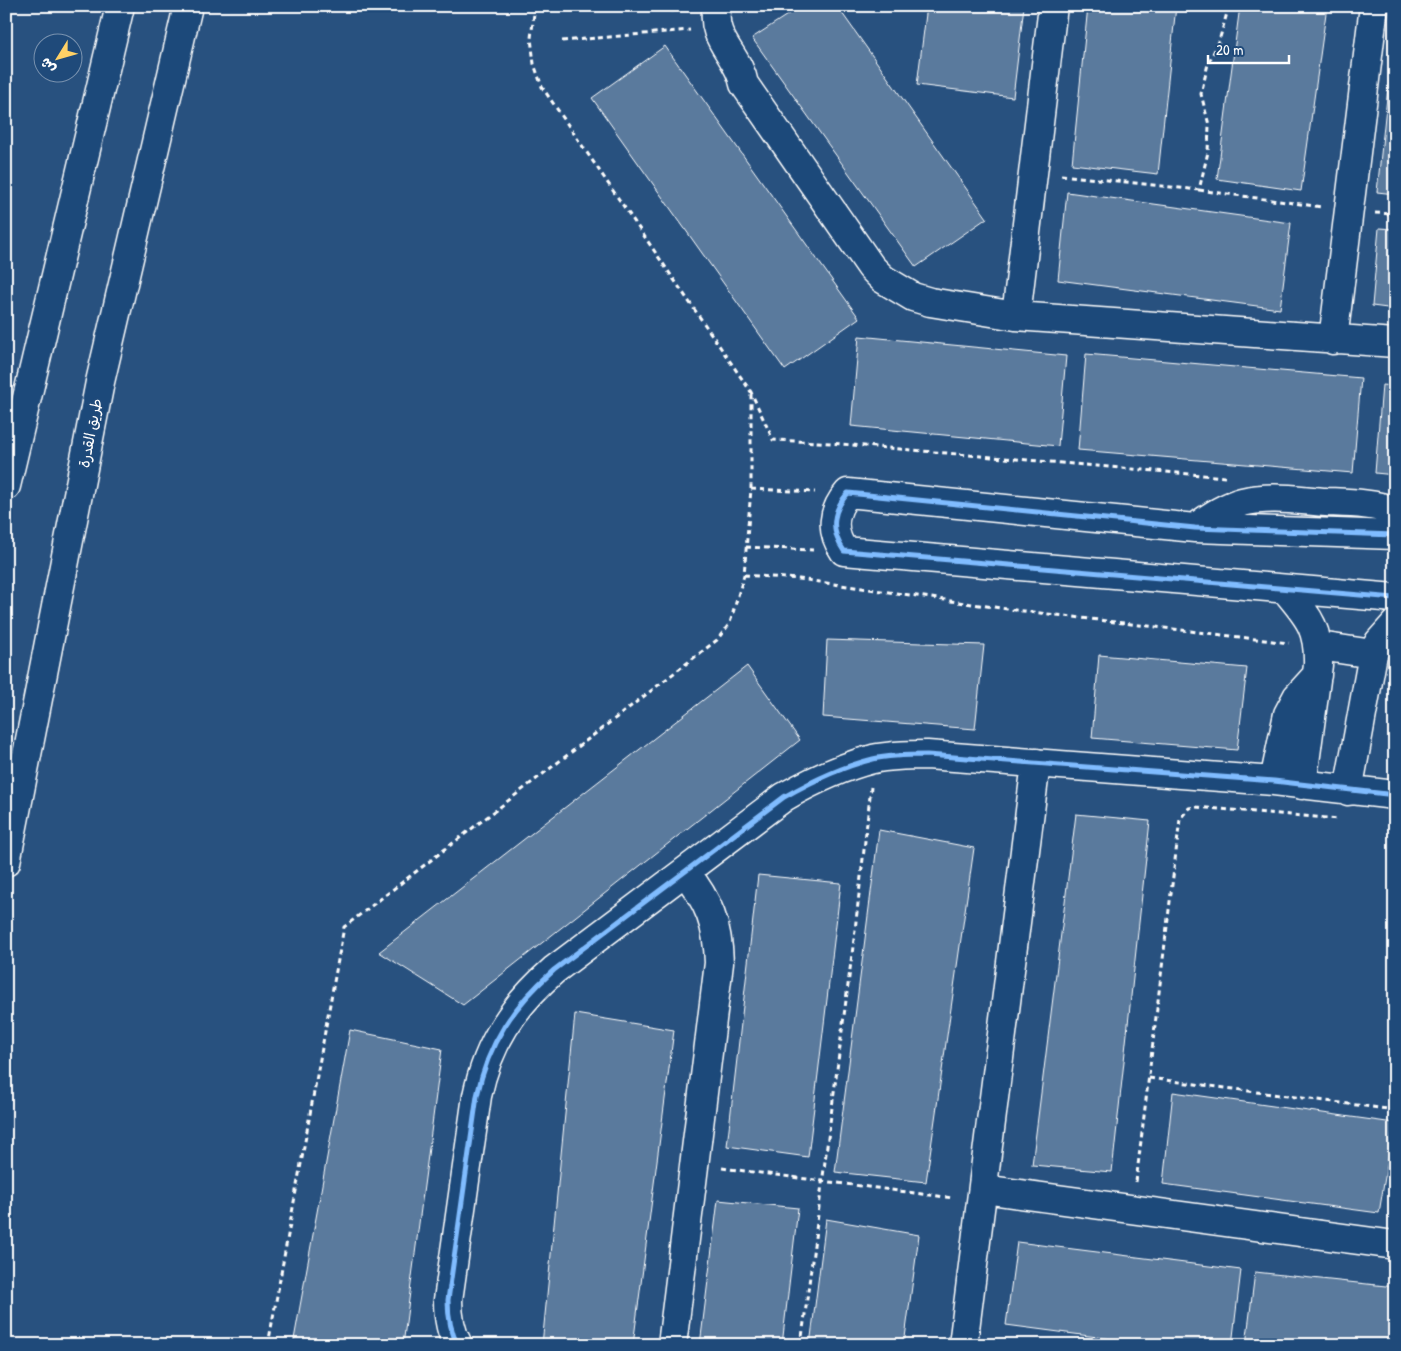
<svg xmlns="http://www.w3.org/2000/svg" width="1401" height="1351" viewBox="0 0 1401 1351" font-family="'Patrick Hand','Playpen Sans Arabic',sans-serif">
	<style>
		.building { fill: #5a7a9d; stroke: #fff }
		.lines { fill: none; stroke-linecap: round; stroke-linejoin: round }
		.minor-casing { stroke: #fff; stroke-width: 31 }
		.major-casing { stroke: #fff; stroke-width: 31 }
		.path { stroke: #fff; stroke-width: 3; stroke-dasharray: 5 4; stroke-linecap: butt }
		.minor { stroke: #1f4a7a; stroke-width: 28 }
		.major { stroke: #1f4a7a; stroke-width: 28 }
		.cycleway-casing { stroke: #1f4a7a; stroke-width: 8 }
		.cycleway { stroke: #80bcff; stroke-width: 5 }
		.labels { text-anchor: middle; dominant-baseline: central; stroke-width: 4.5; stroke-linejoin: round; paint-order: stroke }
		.street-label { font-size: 15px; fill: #fff; stroke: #1f4a7a }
	</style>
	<rect width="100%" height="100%" fill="#28517f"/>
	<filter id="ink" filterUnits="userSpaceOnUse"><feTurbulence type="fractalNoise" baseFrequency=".02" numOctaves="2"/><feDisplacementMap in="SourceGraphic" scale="10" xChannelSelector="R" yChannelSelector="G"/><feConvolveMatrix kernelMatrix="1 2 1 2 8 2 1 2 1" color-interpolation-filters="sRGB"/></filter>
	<g filter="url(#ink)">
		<path class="building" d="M604,6H675L674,12Z
			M801,6H837L987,218L916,267L752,38Z
			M927,6H1024L1013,97L917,85Z
			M1088,6H1176L1158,174L1072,164Z
			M1240,6H1327L1301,191L1217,179Z
			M1395,21V194L1377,192Z
			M665,46L859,318L785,370L592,98Z
			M1067,192L1291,223L1280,309L1058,280Z
			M1379,228L1395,229V309L1372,306Z
			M859,336L1066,356L1058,446L851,426Z
			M1086,354L1361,378L1353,473L1078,450Z
			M1382,385L1395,386V475L1375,473Z
			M827,640L984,645L975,729L823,717Z
			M1099,655L1247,668L1237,750L1092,738Z
			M747,666L800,740L463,1005L379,952Z
			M1076,814L1150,821L1112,1172L1032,1165Z
			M879,830L974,848L926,1182L835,1172Z
			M758,875L841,883L808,1157L727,1146Z
			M575,1014L674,1030L633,1345H542Z
			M350,1030L442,1049L403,1345H293Z
			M1173,1092L1394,1123L1379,1213L1163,1184Z
			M718,1200L798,1208L782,1345H700Z
			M826,1219L919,1235L904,1345H810Z
			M1017,1242L1241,1270L1232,1345H1158L1006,1325Z
			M1255,1272L1395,1287V1345H1246Z"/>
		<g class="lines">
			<g class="minor-casing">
				<path id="minor" d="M717,6C709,39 739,55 744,84L871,267L883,279L913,297L930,302L1016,316L1395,343
					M1016,316L1053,6
					M1333,340L1374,6
					M1195,528C1209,517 1224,507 1242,502C1269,495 1298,500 1326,502C1349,503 1373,503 1395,511
					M1395,535L1195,528L848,493C832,511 830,531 844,551L1395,598
					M1285,589C1308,617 1319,627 1318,665L1302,785
					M1319,646L1373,654
					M1274,781L1288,714L1297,697L1317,675
					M1348,791L1373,654L1379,642L1395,624
					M983,1189L1395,1245
					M458,1345C450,1331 448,1315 448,1300L477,1096C488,1043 513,1006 554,970L784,797C812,781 841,767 873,759C891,755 910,755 927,755L1274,781L1395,795
					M672,1345L719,963C718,926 709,901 685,872
					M963,1345L1036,763"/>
			</g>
			<g class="major-casing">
				<path id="major" d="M6,486L120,6
					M6,862L100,382L188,6"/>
			</g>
			<path class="path" d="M535,6L531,38L534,64L542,87L751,392L773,440L818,442L1225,477
				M562,41L690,30
				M1061,175L1199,190L1208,152L1209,125L1201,94L1208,64L1219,41L1229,6
				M1199,190L1322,207
				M1375,213L1395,214
				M751,489L815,492
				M746,547L813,550
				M744,575L799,579L1007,609L1289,643
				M1149,1078L1395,1110
				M722,1168L953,1198
				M1136,1182L1180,819L1189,808L1195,807L1339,819
				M268,1345L344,927L717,640L730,623L744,575L751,489V392
				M801,1345L854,939L871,787"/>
			<use href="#minor" class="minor"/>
			<use href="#major" class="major"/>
			<g class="cycleway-casing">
				<path id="cycleway" d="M1395,535L1195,528L848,493C832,511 830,531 844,551L1395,598
					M458,1345C450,1331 448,1315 448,1300L477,1096C488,1043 513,1006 554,970L784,797C812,781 841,767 873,759C891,755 910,755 927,755L1274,781L1395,795"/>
			</g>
			<use href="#cycleway" class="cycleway"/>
		</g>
	</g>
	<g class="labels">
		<g class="street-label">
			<text transform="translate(90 433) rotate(-79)">طريق القدرة</text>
		</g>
	</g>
	<rect width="1401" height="1351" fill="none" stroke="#1f4a7a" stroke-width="25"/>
	<rect x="12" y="12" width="1376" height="1326" fill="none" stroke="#fff" stroke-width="2" filter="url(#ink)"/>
	<g transform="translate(58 58) rotate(233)"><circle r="24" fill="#1f4a7a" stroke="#7992af"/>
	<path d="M0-4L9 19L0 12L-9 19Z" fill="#ffd166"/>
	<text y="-8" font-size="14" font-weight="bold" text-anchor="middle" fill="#ffffff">ش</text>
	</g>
	<path d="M1208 55v8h81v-8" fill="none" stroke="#ffffff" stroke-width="2.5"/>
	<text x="1216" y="55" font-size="15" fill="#ffffff" stroke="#1f4a7a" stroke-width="4" paint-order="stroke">20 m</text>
</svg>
